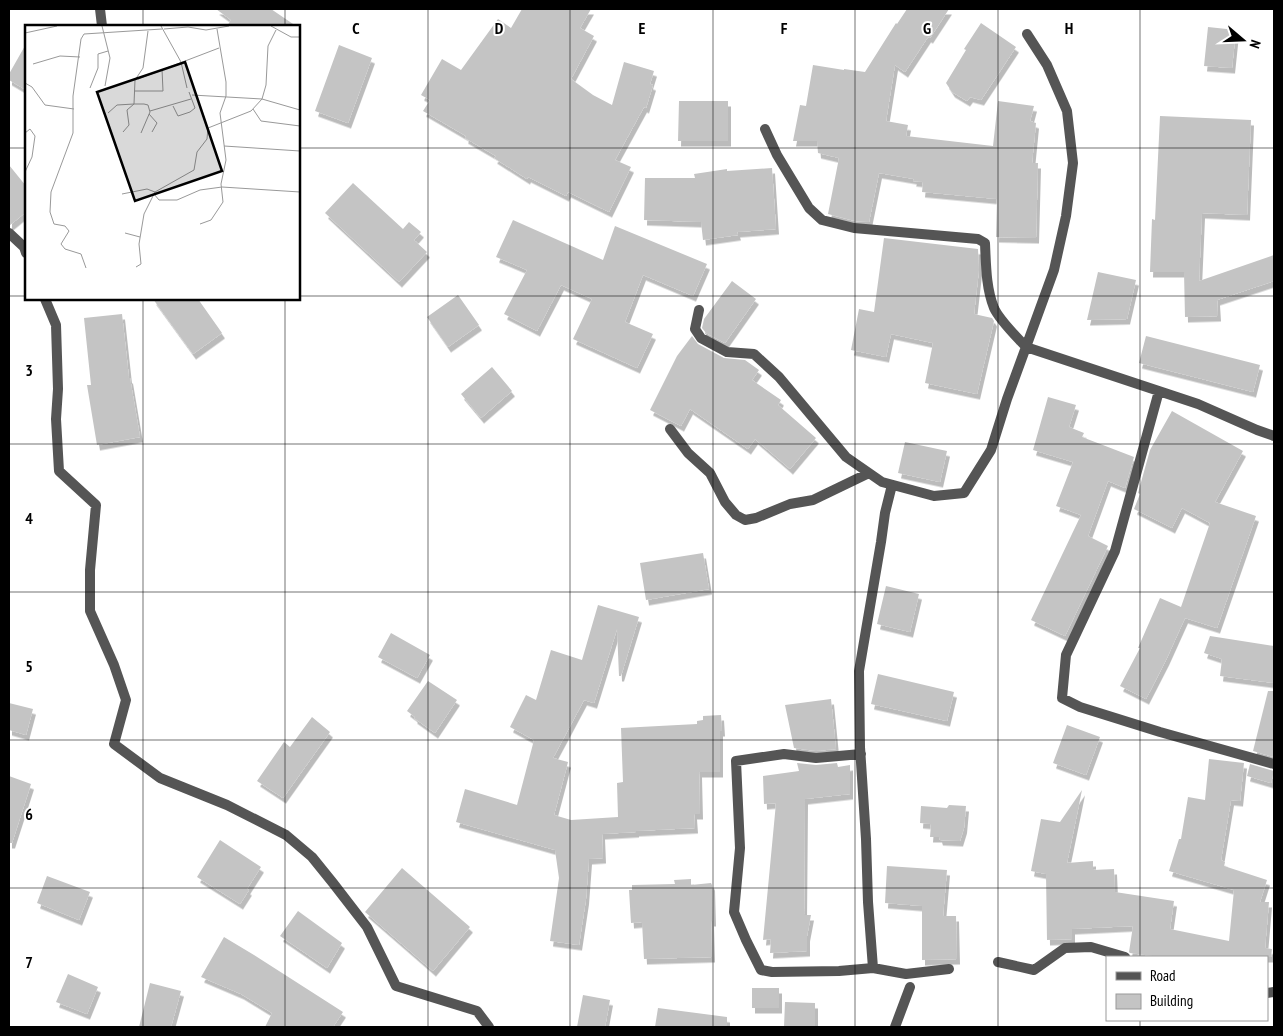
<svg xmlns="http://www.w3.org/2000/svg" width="1283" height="1036" viewBox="0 0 1283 1036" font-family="'PT Sans Narrow',sans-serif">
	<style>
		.building { fill: #c4c4c4; filter: url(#shadow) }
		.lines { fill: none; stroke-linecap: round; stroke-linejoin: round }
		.street { stroke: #555; stroke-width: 10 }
		.grid { fill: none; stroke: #000; stroke-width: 1; stroke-opacity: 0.55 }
		.inset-road { fill: none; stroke: #999; stroke-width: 1 }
		.view { fill: #000; fill-opacity: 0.15; stroke: #000; stroke-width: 2.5 }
		.inset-edge { fill: none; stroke: #000; stroke-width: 2.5 }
		.grid-label { font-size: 16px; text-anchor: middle; font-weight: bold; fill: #000; stroke: #fff; stroke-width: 4; stroke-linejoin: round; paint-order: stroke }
	</style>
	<defs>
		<filter id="shadow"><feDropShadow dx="3" dy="5.5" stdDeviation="0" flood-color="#0004"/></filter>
	</defs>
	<rect width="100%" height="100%" fill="#fff"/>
	<path class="building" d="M216,9H271L296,26H227L231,20Z
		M522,9H591L580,28L594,36L571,79L593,95L612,105L624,62L654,71L650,84L653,85L646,108L644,107L615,160L631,167L609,212L568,192L566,196L528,177L527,179L494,158L496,156L465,138L466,136L423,111L430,100L421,95L442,59L461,70L498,19L511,28Z
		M907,9H949L930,38L928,37L905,72L895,65L886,121L908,125L906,136L993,146L998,101L1034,106L1030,121L1036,123L1032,163H1038L1036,238L996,237L997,199L922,192L923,182L913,181L914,179L879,173L869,222L855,221L828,214L839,158L818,153L817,141H793L800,105L806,106L813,65L844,70V69L865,72L896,23L897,24Z
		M981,23L1016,47L981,100L970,97L967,101L952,92L946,83L966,50L964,49Z
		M1208,27L1236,30L1232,68L1204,66Z
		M26,44V90L9,80V74Z
		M339,45L372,58L348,123L315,111Z
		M679,101H728V141H678Z
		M1160,116L1251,120L1247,215L1202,213L1199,281L1274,255V281L1217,300L1218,316L1185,317L1184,272H1150L1152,219L1155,220Z
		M9,165L26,186V212L9,226Z
		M772,168L776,229L737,232L738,235L703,240L701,222L644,220L645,178H695L694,174L727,169V171Z
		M353,183L403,229L409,222L421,232L414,240L427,252L399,282L325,213Z
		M513,220L603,260L615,226L707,264L693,296L643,275L625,322L653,334L637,368L573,339L592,299L561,285L537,331L504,314L527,270L496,257Z
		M884,238L978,249L979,270L974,314L992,318L994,321L977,394L925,383L933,343L891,334L886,357L851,350L859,309L874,312Z
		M1098,272L1136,280L1127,319L1087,320Z
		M732,281L756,299L725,343L706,333L702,328L704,319Z
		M458,295L479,325L448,347L427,317Z
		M153,299H198L222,333L193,354Z
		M122,314L129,378H130L140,437L97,445L87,385H91L84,318Z
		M692,336L698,344L724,358L745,360L759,370L752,380L781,400L778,405L816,438L790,469L755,439L748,449L690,409L681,426L650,410L677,356Z
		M1146,336L1260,365L1253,392L1139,363Z
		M492,367L512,391L481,418L461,394Z
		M1048,397L1076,405L1069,427L1084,433L1082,437L1134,457L1125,488L1108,481L1088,536L1108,546L1065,636L1031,620L1081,515L1056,506L1073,462L1033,450Z
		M1172,411L1243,451L1215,502L1256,516L1217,628L1185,618L1166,660L1146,699L1120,686L1140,648H1138L1160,598L1181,607L1210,523L1182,508L1172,528L1134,509L1140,494L1138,493L1150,450Z
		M905,442L947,451L940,482L898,473Z
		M703,553L709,589L646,600L640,563Z
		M886,586L919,594L910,632L877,624Z
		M598,605L639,617L621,676H619L617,629L594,703L584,700L553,758L568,762L554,815L571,820L618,817L617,783L623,782L621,728L697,724V721L703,720V716L721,715L722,731H720V772H699L700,814H694L695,828L636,831V832L602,834L603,858L589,859L586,899L579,945L550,941L559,878L555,850L456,822L465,789L517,805L534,740L510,727L526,695L536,700L551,650L582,660Z
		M391,633L430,655L417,678L378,657Z
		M1210,636L1274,646V683L1220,676L1222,659L1204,653Z
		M878,674L954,692L947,721L871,704Z
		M428,681L457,700L435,733L414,718L415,717L407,711Z
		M1268,691H1274V757L1253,751Z
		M831,699L836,749L816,751L794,748L785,705Z
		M9,703L33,709L26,735L9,730Z
		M312,717L330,732L283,798L257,781L284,742L290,747Z
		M1067,725L1100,737L1086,775L1053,763Z
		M1209,759L1244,763L1240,801L1231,800L1221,860L1225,862L1224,866L1267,880L1260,902H1269L1265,948L1272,949L1271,957H1160L1130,953L1129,952L1133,926L1072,929V939L1047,940L1046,874L1031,871L1041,819L1060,822L1082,790L1067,863L1093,861V870L1114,869L1115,892L1174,901L1170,929L1229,941L1234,890L1169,871L1179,839H1181L1188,797L1205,800Z
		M797,763L816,765L837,763L838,767L850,765V794L805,799L804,915H811L807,936V951L770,953L771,939L763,940L776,803L764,804L763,776L799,771Z
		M1250,764L1274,771L1271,783L1247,776Z
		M9,776L31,784L12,843H9Z
		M949,805L966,806L964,828L960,841L940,840L939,837H930L931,824L920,823L921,806L947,808Z
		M220,840L261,867L247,889L249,890L240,904L197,877Z
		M887,866L947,870L943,916H956L957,959L922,960V906L885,903Z
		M402,868L470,927L433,971L365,912Z
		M47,876L90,892L79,920L37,903Z
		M691,879V885L711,883L712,885L713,921H711L712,957L644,959L642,922L631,923L629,890H632V885L675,884L674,880Z
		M298,911L342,943L327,968L280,936Z
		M224,937L254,955L343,1012L333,1027H265L272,1013L241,994L201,977Z
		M68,974L98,987L87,1014L56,1002Z
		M150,983L181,991L171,1027H139Z
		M752,988H779V1008H752Z
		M583,995L610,1000L605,1027H577Z
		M785,1002L815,1003V1027H784Z
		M658,1008L727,1017V1027H655Z"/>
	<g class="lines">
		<path class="street" d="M100,9L102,26
			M1027,34L1047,65L1067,111L1073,163L1066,216L1054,270L1026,347L1198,404L1257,430L1274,436
			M9,233L24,247L26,253
			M45,299L56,325L58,389L56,419L59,471L96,505L90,570V611L114,665L126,700L114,744L160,778L227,805L286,835L312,857L333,883L367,927L396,986L477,1011L489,1027
			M699,310L695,329L701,338L727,352L754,354L779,377L846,457L882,482L934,496L964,493L991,450L1007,399L1026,347C1017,337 1000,321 994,308C986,288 986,265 985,243L978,239L854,228L822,220L809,208L777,155L765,129
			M1159,391L1115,551L1066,655L1062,698L1080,707L1160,732L1274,764
			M670,429L688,453L710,473L725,502L736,515L745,520L756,518L790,504L813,500L869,473
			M861,754L816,758L784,754L736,761L740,848L734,912L746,940L761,970L772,972L839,971L873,968L906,974L949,969
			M998,962L1034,970L1065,948L1091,947L1125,957
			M873,968L868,902L866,839L860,747L859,671L881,542L885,513L892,485
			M1267,993L1274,992
			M895,1027L910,987"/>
	</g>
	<path class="grid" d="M143,9V26M285,9V26M428,9V1027M570,9V1027M713,9V1027M855,9V1027M998,9V1027M1140,9V957M9,148H26M299,148H1274M9,296H26M299,296H1274M143,299V1027M285,299V1027M9,444H1274M9,592H1274M9,740H1274M9,888H1274M1140,1020V1027"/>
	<g transform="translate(25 25)">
		<rect width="275" height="275" fill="#fff"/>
		<path class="inset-road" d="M77,1L85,33L80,61M136,1L156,37L162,63M246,1L266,12H275M139,4L163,2L181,5L204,1M0,8L32,1M8,39L35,31L55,32M113,54L194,23M0,58L7,62L20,80L49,84M65,63L73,43V29L83,26M109,66H138L137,44M167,70L237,74L275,85M148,81L153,91L165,87L170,83L164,67M228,84L236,96L275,101M125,86L166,74M83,88L92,80L109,79L110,55L118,43L123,6M124,89L132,98L127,107M98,107L104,100L102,85L109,79H119L123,80L125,87L116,108M0,108L5,104L10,111L7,132L0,147M199,121L275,126M97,169L122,164L130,167M129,169L134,175H152L175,165L197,162L275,167M175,199L186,195L198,177L196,159L201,135L195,88L201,71V57L192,4M100,208L115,212M111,242L116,239L114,219L119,189L130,167L169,145L172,127L182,114L183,103L226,86L237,74L241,60L243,21L251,5M61,243L56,229L40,224L36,219L44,206L40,201L29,199L25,187L26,167L48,108V71L56,14L59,9L137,4"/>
		<path class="view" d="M160,37L197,146L110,176L72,67Z"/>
		<rect width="275" height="275" class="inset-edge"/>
	</g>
	<g class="grid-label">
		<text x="356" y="34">C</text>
		<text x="499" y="34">D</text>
		<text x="642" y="34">E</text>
		<text x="784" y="34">F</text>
		<text x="927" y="34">G</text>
		<text x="1069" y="34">H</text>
		<text x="29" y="376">3</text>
		<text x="29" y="524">4</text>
		<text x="29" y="672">5</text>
		<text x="29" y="820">6</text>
		<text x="29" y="968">7</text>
	</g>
	<rect width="1283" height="1036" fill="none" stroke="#000000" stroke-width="20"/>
	<rect x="1106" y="956" width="162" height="65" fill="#ffffff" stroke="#999999"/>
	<rect x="1116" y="972" width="25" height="8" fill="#555555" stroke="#999999"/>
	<text x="1150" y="981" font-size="15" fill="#000000">Road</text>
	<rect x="1116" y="994" width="25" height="15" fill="#c4c4c4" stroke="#999999"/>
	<text x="1150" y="1006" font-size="15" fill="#000000">Building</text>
	<g transform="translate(1243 40) rotate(109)" stroke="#ffffff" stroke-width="4" paint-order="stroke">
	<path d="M0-4L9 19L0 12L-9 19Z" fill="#000000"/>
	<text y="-8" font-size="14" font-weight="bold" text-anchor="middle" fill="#000000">N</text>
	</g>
</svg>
